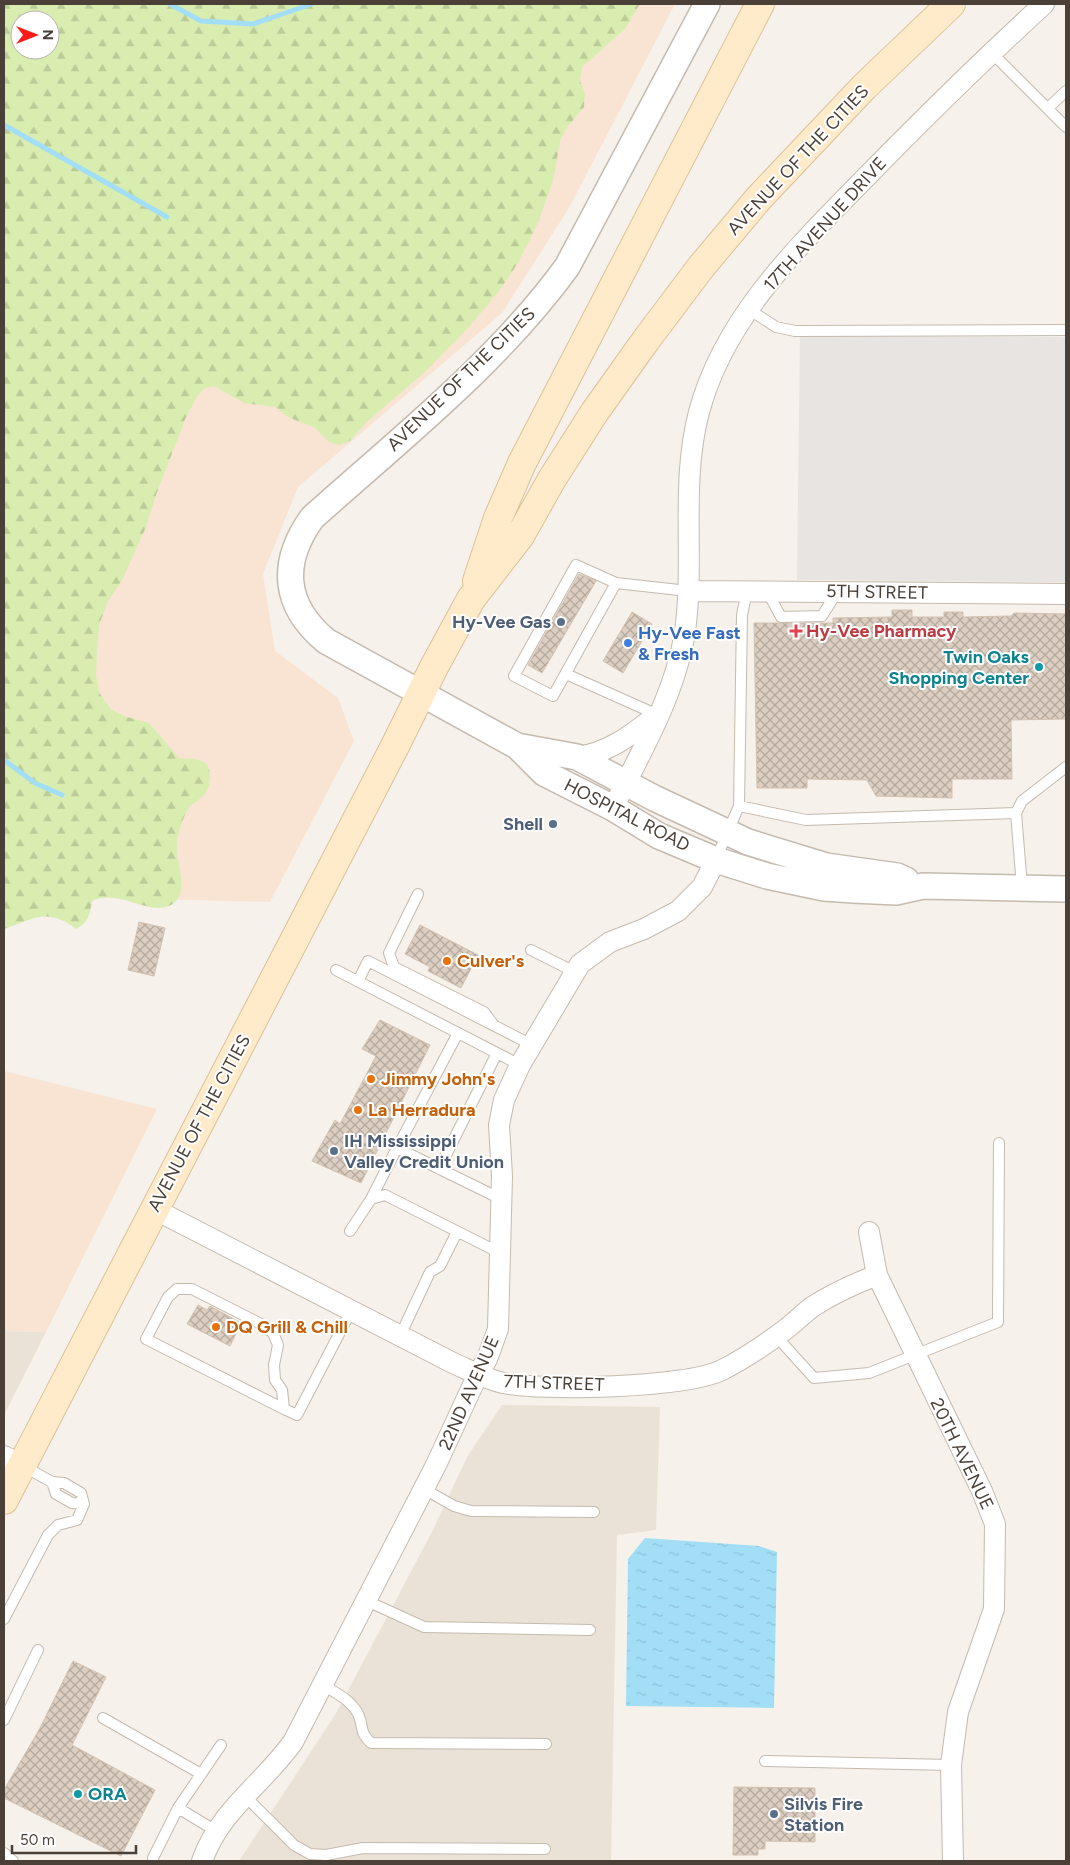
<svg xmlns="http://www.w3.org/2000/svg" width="1070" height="1865" viewBox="0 0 1070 1865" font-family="Figtree,sans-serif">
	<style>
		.residential { fill: #eae2d7 }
		.commercial { fill: #f9e4d4; fill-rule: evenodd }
		.forest { fill: url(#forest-firs); fill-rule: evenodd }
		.parking { fill: #e7e4e1 }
		.water { fill: url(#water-ripples) }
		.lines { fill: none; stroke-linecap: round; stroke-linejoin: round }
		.stream { stroke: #a2dff6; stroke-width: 5 }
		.building { fill: url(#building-cross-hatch); stroke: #d4c2b1 }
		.service-casing { stroke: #c5baae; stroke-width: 12 }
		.minor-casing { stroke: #c5baae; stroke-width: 22 }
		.tertiary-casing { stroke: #c5baae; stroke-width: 28 }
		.secondary-casing { stroke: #dcc198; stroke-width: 30 }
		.service { stroke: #fff; stroke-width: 10 }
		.minor { stroke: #fff; stroke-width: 20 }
		.tertiary { stroke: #fff; stroke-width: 25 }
		.secondary { stroke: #ffebca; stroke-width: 28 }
		.service-dot { fill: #5c6f8a; stroke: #fff; stroke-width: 2 }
		.health-dot { fill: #e0444e; stroke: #fff; stroke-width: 2 }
		.shop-dot { fill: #3f7fe0; stroke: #fff; stroke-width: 2 }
		.culture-dot { fill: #0f9aa8; stroke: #fff; stroke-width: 2 }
		.food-dot { fill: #e8710a; stroke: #fff; stroke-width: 2 }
		.labels { text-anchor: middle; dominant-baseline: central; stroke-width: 4; stroke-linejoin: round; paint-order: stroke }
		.street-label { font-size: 18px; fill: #4b4037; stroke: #fff }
		.service-label { font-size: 18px; font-weight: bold; fill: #4e5e75; stroke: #fff; text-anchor: end }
		.health-label { font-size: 18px; font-weight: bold; fill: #be3a42; stroke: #fff; text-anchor: start }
		.shop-label { font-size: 18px; font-weight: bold; fill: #366cbe; stroke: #fff; text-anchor: start }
		.culture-label { font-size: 18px; font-weight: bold; fill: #0d838f; stroke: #fff; text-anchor: end }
		.food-label { font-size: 18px; font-weight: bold; fill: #c56008; stroke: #fff; text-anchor: start }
	</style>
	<defs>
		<pattern id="forest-firs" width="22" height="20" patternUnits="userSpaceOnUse" patternTransform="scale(1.25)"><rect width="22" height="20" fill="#d9edb0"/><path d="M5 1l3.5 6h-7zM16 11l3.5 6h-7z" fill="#bccc98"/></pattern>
		<pattern id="water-ripples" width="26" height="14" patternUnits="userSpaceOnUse" patternTransform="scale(1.25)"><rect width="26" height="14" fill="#a2dff6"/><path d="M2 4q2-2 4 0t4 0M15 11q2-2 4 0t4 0" fill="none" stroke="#8dc0d4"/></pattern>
		<pattern id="building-cross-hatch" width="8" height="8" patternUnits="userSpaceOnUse" patternTransform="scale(1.25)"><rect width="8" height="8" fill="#dccec1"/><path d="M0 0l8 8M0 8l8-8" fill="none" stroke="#b4a99e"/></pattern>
	</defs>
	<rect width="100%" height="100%" fill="#f6f1ea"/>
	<path class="residential" d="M4,1331L46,1332L4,1415Z
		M502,1405L660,1407L656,1530L617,1535L611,1861H239L335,1715L433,1530L467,1457Z"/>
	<path class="commercial" d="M4,4H675L569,208L502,313L298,487L263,574L275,651L338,698L354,741L270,902L4,895ZM20,20H50V50H20Z
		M4,1071L157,1109L46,1332L4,1331Z"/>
	<path class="forest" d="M4,4H640L625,29L582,67L580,80L585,94L584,107L566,129L560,141L553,181L537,225L518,263L499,291L469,327L429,368L366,423L350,441L339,445L329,442L315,428L288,417L275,407L244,403L214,386L205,388L197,397L186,417L156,495L146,527L122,580L108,601L99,625L97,654L96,676L100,694L111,709L124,716L149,723L179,758C186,759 196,758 202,761C213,765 211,784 206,792C203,798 194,802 189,808C182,818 177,835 177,848C177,864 190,895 171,905C148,917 120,888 92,901C90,914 88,923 76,929C47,907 34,919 4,929ZM20,20H50V50H20Z"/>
	<path class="parking" d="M800,336L1066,337V582L797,580Z"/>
	<path class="water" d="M645,1538L759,1546L777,1552L774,1708L626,1706L628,1559Z"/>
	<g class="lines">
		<path class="stream" d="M170,4L201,21L253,24L312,4
			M4,125L167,217
			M4,760L35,783L62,795"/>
	</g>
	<path class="building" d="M579,574L596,581L542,673L528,665Z
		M892,610H912V617H944V612H963V617L1011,616L1014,613L1066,614V719L1011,720L1012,779H952V798L876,796L867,780L807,779V788H757L754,623H833V618L892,617Z
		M632,612L652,624L623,673L603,661Z
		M139,922L165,928L154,976L128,970Z
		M420,925L478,955L461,988L428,971L430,967L405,954Z
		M380,1020L430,1045L361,1183L312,1161L335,1120L340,1124L376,1056L362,1049Z
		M198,1305L207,1310L210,1306L241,1323L230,1346L187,1324Z
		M73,1661L106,1677L72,1745L155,1790L121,1856L4,1798V1790L40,1728Z
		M734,1787L815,1788V1842L765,1841V1849H758V1855H733Z"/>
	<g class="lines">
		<g class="service-casing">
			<path id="service" d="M991,52L1066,127
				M1048,108L1066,91
				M750,310L776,327L795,331L1066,330
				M616,583L553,696L514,676L576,565L616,583L688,591
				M767,591L781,617L822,616L837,592
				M566,674L658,715
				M739,806L806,820L1016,813
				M716,859L739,806L742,615L747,591
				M1022,887L1016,813L1022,801L1066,767
				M418,894L389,953L394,967L484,1012L493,1024
				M531,950L575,972
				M336,970L520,1065
				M358,981L368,961L532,1045
				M458,1033L397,1148L501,1199
				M439,1169L497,1053
				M371,1199L385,1195L498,1252
				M350,1231L371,1199L397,1148
				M400,1336L430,1272L440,1266L457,1232
				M776,1336L814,1378L869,1373L998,1322L999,1143
				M284,1409L282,1390L275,1380L274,1365L278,1345L273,1333L261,1324L192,1289H177L168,1297L146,1339L284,1409L297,1415L351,1311
				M52,1482L56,1494L72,1503L84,1504
				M424,1489L454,1506L471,1511L594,1512
				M367,1601L424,1627L590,1630
				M4,1619L48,1535L58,1525L77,1520L84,1504L81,1493L64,1483L52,1482L23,1466
				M323,1685C336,1693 353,1701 359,1716C364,1729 359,1731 371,1743L546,1744
				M103,1718L201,1774
				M4,1720L38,1650
				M765,1761L951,1765
				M244,1795L294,1845L310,1854L326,1855L363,1848L545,1849
				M178,1808L221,1745
				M4,1853L13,1861
				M153,1858L178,1808L216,1831"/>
		</g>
		<g class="minor-casing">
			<path id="minor" d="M688,591L1066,594
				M577,757C608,753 630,736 654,717
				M613,808C641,752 676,693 685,631C695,558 680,484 699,412C725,314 804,241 873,170C929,113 985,58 1044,4
				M154,1209L453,1363C469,1370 485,1379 503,1383C543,1391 686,1388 722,1370C744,1359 766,1344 786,1329C795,1322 803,1314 812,1307C832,1294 854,1284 877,1275
				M869,1232L877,1275L982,1491L995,1524L994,1609L958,1712L951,1765L953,1861
				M4,1456L22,1465
				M202,1861C220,1810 263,1784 293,1742L436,1465L478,1374L487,1359L498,1329L502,1176L499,1125L504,1100L520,1065L580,964L610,942L644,929L678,911L702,887L716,860"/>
		</g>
		<g class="tertiary-casing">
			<path id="tertiary" d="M707,4L567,267C497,363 400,439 312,518C280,563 283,605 326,641L517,746L544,773L613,808L659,836L716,860L767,876L824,888L853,890L896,892L923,886L1066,889
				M517,746L577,757L654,798L748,842L826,866L897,876L906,880"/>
		</g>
		<g class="secondary-casing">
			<path id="secondary" d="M477,581L498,518L522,463L760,4
				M4,1500L395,746L434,667L471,599L520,536L552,479L594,413L646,340L701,267L759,198L864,87L951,4"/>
		</g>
		<use href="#service" class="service"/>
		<use href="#minor" class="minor"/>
		<use href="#tertiary" class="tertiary"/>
		<use href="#secondary" class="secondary"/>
	</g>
	<g class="service-dot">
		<circle cx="561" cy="622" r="5"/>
		<circle cx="553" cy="824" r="5"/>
		<circle cx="334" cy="1151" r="5"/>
		<circle cx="774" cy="1814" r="5"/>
	</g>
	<path class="health-dot" d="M793.5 623.5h5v5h5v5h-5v5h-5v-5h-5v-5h5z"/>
	<circle class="shop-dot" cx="628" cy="643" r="5"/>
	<g class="culture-dot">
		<circle cx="1039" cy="667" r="5"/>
		<circle cx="78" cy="1794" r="5"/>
	</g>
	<g class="food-dot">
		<circle cx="447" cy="961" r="5"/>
		<circle cx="371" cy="1079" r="5"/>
		<circle cx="358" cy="1110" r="5"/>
		<circle cx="216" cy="1327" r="5"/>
	</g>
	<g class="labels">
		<g class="street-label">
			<text transform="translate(798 160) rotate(-47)">AVENUE OF THE CITIES</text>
			<text transform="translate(825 224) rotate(-48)">17TH AVENUE DRIVE</text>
			<text transform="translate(461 379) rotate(-44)">AVENUE OF THE CITIES</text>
			<text transform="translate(877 592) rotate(1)">5TH STREET</text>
			<text transform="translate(627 815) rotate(27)">HOSPITAL ROAD</text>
			<text transform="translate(199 1123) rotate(-62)">AVENUE OF THE CITIES</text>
			<text transform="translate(554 1383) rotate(2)">7TH STREET</text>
			<text transform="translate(469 1393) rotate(-66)">22ND AVENUE</text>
			<text transform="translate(962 1454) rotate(64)">20TH AVENUE</text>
		</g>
		<g class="service-label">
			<text x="551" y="622">Hy-Vee Gas</text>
			<text x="543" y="824">Shell</text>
			<text x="344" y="1141" text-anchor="start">IH Mississippi<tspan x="344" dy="21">Valley Credit Union</tspan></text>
			<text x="784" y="1804" text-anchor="start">Silvis Fire<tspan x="784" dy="21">Station</tspan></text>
		</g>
		<g class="health-label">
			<text x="806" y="631">Hy-Vee Pharmacy</text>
		</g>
		<g class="shop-label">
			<text x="638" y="633">Hy-Vee Fast<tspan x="638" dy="21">&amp; Fresh</tspan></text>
		</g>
		<g class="culture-label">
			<text x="1029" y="657">Twin Oaks<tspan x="1029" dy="21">Shopping Center</tspan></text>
			<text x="88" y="1794" text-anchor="start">ORA</text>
		</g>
		<g class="food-label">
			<text x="457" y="961">Culver's</text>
			<text x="381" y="1079">Jimmy John's</text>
			<text x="368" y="1110">La Herradura</text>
			<text x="226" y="1327">DQ Grill &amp; Chill</text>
		</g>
	</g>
	<rect width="1070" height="1865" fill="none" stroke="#4b4037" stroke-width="10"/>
	<g transform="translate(35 35) rotate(90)"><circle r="24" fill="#ffffff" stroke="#b7b3af"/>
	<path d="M0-4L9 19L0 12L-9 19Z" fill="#ff1c17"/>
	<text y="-8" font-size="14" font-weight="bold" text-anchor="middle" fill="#4b4037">N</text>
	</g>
	<path d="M12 1845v8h124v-8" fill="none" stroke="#4b4037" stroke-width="2.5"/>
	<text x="20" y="1845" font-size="15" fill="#4b4037" stroke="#ffffff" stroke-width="4" paint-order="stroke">50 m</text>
</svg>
